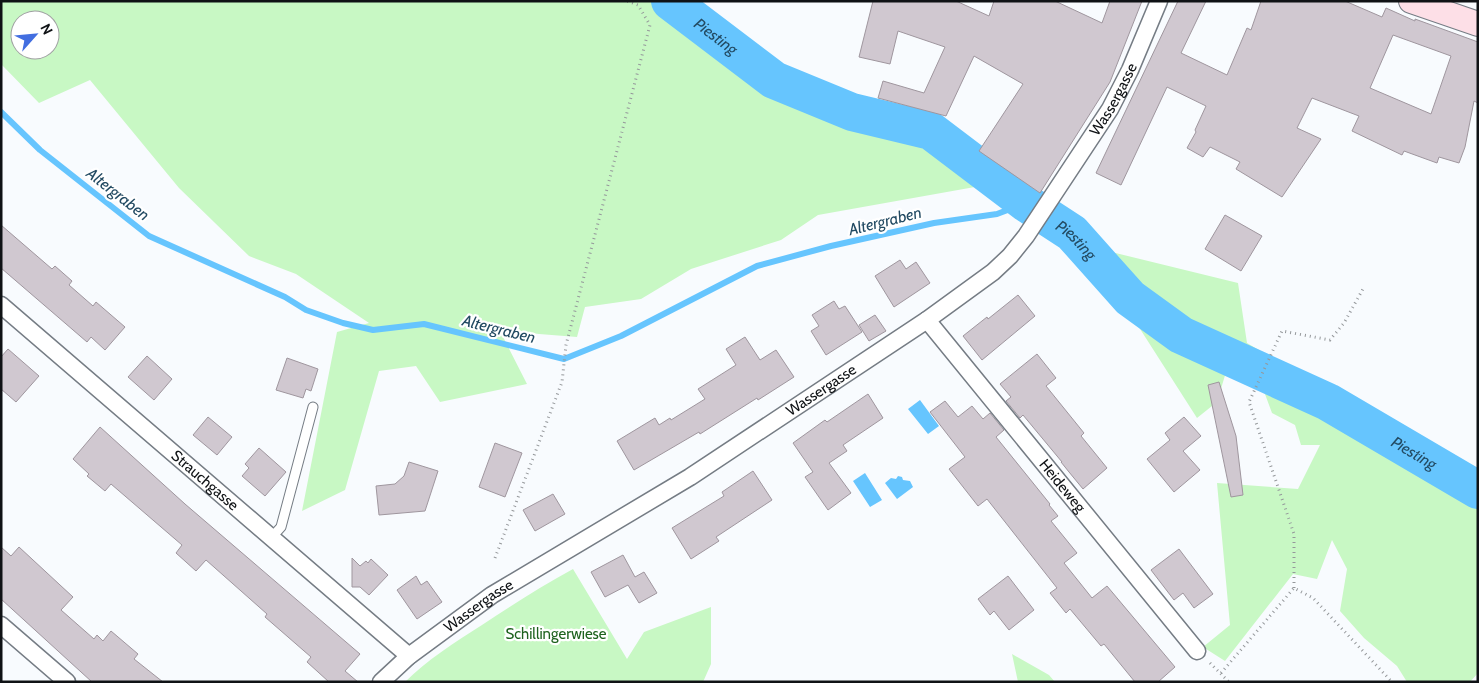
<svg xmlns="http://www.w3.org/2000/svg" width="1479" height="683" viewBox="0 0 1479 683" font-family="Cabin,sans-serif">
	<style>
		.green { fill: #c8f8c4; fill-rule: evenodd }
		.water { fill: #66c5fe }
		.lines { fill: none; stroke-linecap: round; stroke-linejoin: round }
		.stream { stroke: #66c5fe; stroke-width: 6 }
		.river { stroke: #66c5fe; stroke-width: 38 }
		.building { fill: #d0c8d0; stroke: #9f969e; fill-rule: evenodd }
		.lane-casing { stroke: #757c84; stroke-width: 11 }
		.street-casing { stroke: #757c84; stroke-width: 19 }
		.secondary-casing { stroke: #757c84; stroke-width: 26 }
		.path { stroke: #95989b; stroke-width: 3; stroke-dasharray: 1 4; stroke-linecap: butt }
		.lane { stroke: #fff; stroke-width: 9 }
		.street { stroke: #fff; stroke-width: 16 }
		.secondary { stroke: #fddfe7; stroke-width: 24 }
		.labels { text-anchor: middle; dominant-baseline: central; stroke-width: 4.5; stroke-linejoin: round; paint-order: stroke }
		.street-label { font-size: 15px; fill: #0f1215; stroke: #fff }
		.park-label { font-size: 15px; fill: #1e621e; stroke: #fff }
		.water-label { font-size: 16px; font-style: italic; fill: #234b63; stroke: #fff }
	</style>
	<rect width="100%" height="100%" fill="#f8fbfe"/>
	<path class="green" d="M1,1H652L719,50L778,95L930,144L986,185L818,215L781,240L691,269L641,299L585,307L577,337L539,334L499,329L527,384L440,402L416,366L379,371L345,490L302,511L337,332L369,323L296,274L249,256L179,188L90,80L39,103L1,64ZM20,20H50V50H20Z
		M1087,246L1238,283L1247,343L1478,480V673L1470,682H1407L1397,666L1364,638L1340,611L1347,569L1332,540L1317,579L1293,574L1225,661L1203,647L1230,625L1217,483L1298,489L1320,445H1301L1295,425L1272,413L1262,386L1226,372L1217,402L1197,418Z
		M573,569L627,659L644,632L711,607V664L703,682H405C427,660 455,642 482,625C512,605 542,586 573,569Z
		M1012,654L1049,675L1055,682H1018Z"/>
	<path class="water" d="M920,400L939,426L928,434L908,409Z
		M865,473L882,500L870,507L853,481Z
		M898,476L902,477L903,480L910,481L913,487L897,499L885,483L891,478L896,479Z"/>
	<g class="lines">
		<path class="stream" d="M1,112L40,150L149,236L285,297L306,310L343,323L373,330L424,324L564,359L621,336L757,266L831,246L934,223L997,214L1026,203"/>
		<path class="river" id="s1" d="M670,1L774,80L852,112L931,131L1026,203L1072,233L1130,298L1181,335L1328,402L1478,490"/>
	</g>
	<path class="building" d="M873,1H956L989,16L994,1H1055L1102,23L1110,1H1142L1110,82L1040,193L979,151L1023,84L974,56L946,116L878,98L883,81L924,93L945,47L898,31L890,64L859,57Z
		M1178,1H1206L1181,53L1227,75L1247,28L1251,30L1261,1H1345L1382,17L1386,8L1415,21V19L1478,42V103L1474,101L1465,147L1459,163L1439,157L1437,163L1404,151L1402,155L1352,131L1359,116L1312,98L1297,128L1321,139L1282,197L1236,169L1240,162L1210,147L1203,157L1187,148L1196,132L1195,130L1206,106L1167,87L1121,185L1096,173ZM1393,35L1451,56L1431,114L1370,88Z
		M1225,215L1262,236L1241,271L1205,249Z
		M1,225L52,269L55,266L72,281L69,285L93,306L96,302L125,327L105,350L91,337L87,342L1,268Z
		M900,260L906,269L916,262L930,283L894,307L875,276Z
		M1018,295L1035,316L982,360L963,336L987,317L988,319Z
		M834,301L839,309L845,306L862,332L826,355L811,331L819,326L812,315Z
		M875,315L886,331L869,341L859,325Z
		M745,337L760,360L776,350L794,377L758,400L757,398L700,434L699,432L634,470L617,441L655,418L659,425L670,418L671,420L705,399L698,389L736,365L726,349Z
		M8,349L39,376L16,402L1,389V357Z
		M1037,354L1056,378L1046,386L1084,433L1081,436L1107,468L1083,489L1069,472L1061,462H1062L1023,415L1020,418L1006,401L1011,397L1000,384Z
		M147,356L172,379L154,400L128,377Z
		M287,358L318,369L311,391L306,389L303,398L276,390Z
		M1219,382L1236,436L1243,495L1231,497L1208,385Z
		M868,394L883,418L843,445L847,451L829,463L851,493L828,510L805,477L813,472L793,443L825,420L827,422Z
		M945,401L958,417L972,406L983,419L990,413L1004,430L996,437L1050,504L1049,505L1058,516L1051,521L1077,553L1064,563L1092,598L1107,586L1175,667L1158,682H1135L1104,644L1101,646L1070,609L1066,613L1050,593L1057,588L987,499L978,506L949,469L965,457L930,412Z
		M208,417L232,437L217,455L193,435Z
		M1184,417L1201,436L1183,451L1200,470L1174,492L1147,459L1170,440L1165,433Z
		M100,427L185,504L360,654L345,671L358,682H329L307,662L311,657L265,617L267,614L206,560L196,571L176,553L182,545L111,484L105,491L87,476L89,474L73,459Z
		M495,443L522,453L505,497L479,487Z
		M259,448L286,472L265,496L242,476L249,468L245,464Z
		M409,462L438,471L425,511L379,515L376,486L395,484L404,476Z
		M753,471L772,500L716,537L719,541L691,559L672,528L724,496L722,492Z
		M553,494L565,514L535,531L523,510Z
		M1,547L11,556L19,547L73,597L61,610L94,639L97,635L103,641L111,631L138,654L134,659L163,682H92L1,599Z
		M1179,549L1213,594L1194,608L1183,593L1174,600L1151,570Z
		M623,555L635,577L644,572L657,593L639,603L628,585L605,597L591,572Z
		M352,558L360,566L366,561L368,563L371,559L388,575L369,595L360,587H352Z
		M416,576L421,585L427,581L442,602L417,619L397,590Z
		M1008,576L1034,610L1009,630L994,611L990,615L978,599Z"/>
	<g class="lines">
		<g class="lane-casing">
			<path id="lane" d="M271,538L281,527L313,407"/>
		</g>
		<g class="street-casing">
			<g id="street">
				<path id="s2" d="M1,305L409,656"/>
				<path id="s3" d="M927,320L1197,651"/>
				<path d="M1,625L67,682"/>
				<path id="s4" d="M381,682L409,656L492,595L690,477L927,320L993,272L1010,256L1026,236L1110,109L1130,70L1159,1"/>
			</g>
		</g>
		<g class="secondary-casing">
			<path id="secondary" d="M1411,1L1478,24"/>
		</g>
		<path class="path" d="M495,558L562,382L566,345L650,25L638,5L627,1
			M1294,588V534L1249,402L1282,331L1330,340L1344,323L1363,289
			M1210,663L1229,682
			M1221,673L1294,588L1313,598L1392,682"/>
		<use href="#lane" class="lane"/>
		<use href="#street" class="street"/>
		<use href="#secondary" class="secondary"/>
	</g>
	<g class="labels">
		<g class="street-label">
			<text stroke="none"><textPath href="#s4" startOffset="949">Wassergasse</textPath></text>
			<text stroke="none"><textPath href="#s4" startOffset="529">Wassergasse</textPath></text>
			<text stroke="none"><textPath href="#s2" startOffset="269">Strauchgasse</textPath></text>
			<text stroke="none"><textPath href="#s3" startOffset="214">Heideweg</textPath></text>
			<text stroke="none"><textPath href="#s4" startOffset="124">Wassergasse</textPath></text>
		</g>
		<g class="park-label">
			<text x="556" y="634">Schillingerwiese</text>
		</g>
		<g class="water-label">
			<text stroke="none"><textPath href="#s1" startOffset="58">Piesting</textPath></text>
			<text transform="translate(118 194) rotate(38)">Altergraben</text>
			<text transform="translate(885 221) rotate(-14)">Altergraben</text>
			<text stroke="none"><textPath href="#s1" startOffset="478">Piesting</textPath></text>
			<text transform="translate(499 329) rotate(14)">Altergraben</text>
			<text stroke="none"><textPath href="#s1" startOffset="882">Piesting</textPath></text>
		</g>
	</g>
	<rect width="1479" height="683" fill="none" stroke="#0f1215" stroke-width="5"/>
	<g transform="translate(35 35) rotate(63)"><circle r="24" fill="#ffffff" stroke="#9fa0a1"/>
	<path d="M0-4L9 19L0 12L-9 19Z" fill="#426ee0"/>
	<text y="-8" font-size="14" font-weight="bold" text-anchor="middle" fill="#0f1215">N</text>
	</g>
</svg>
